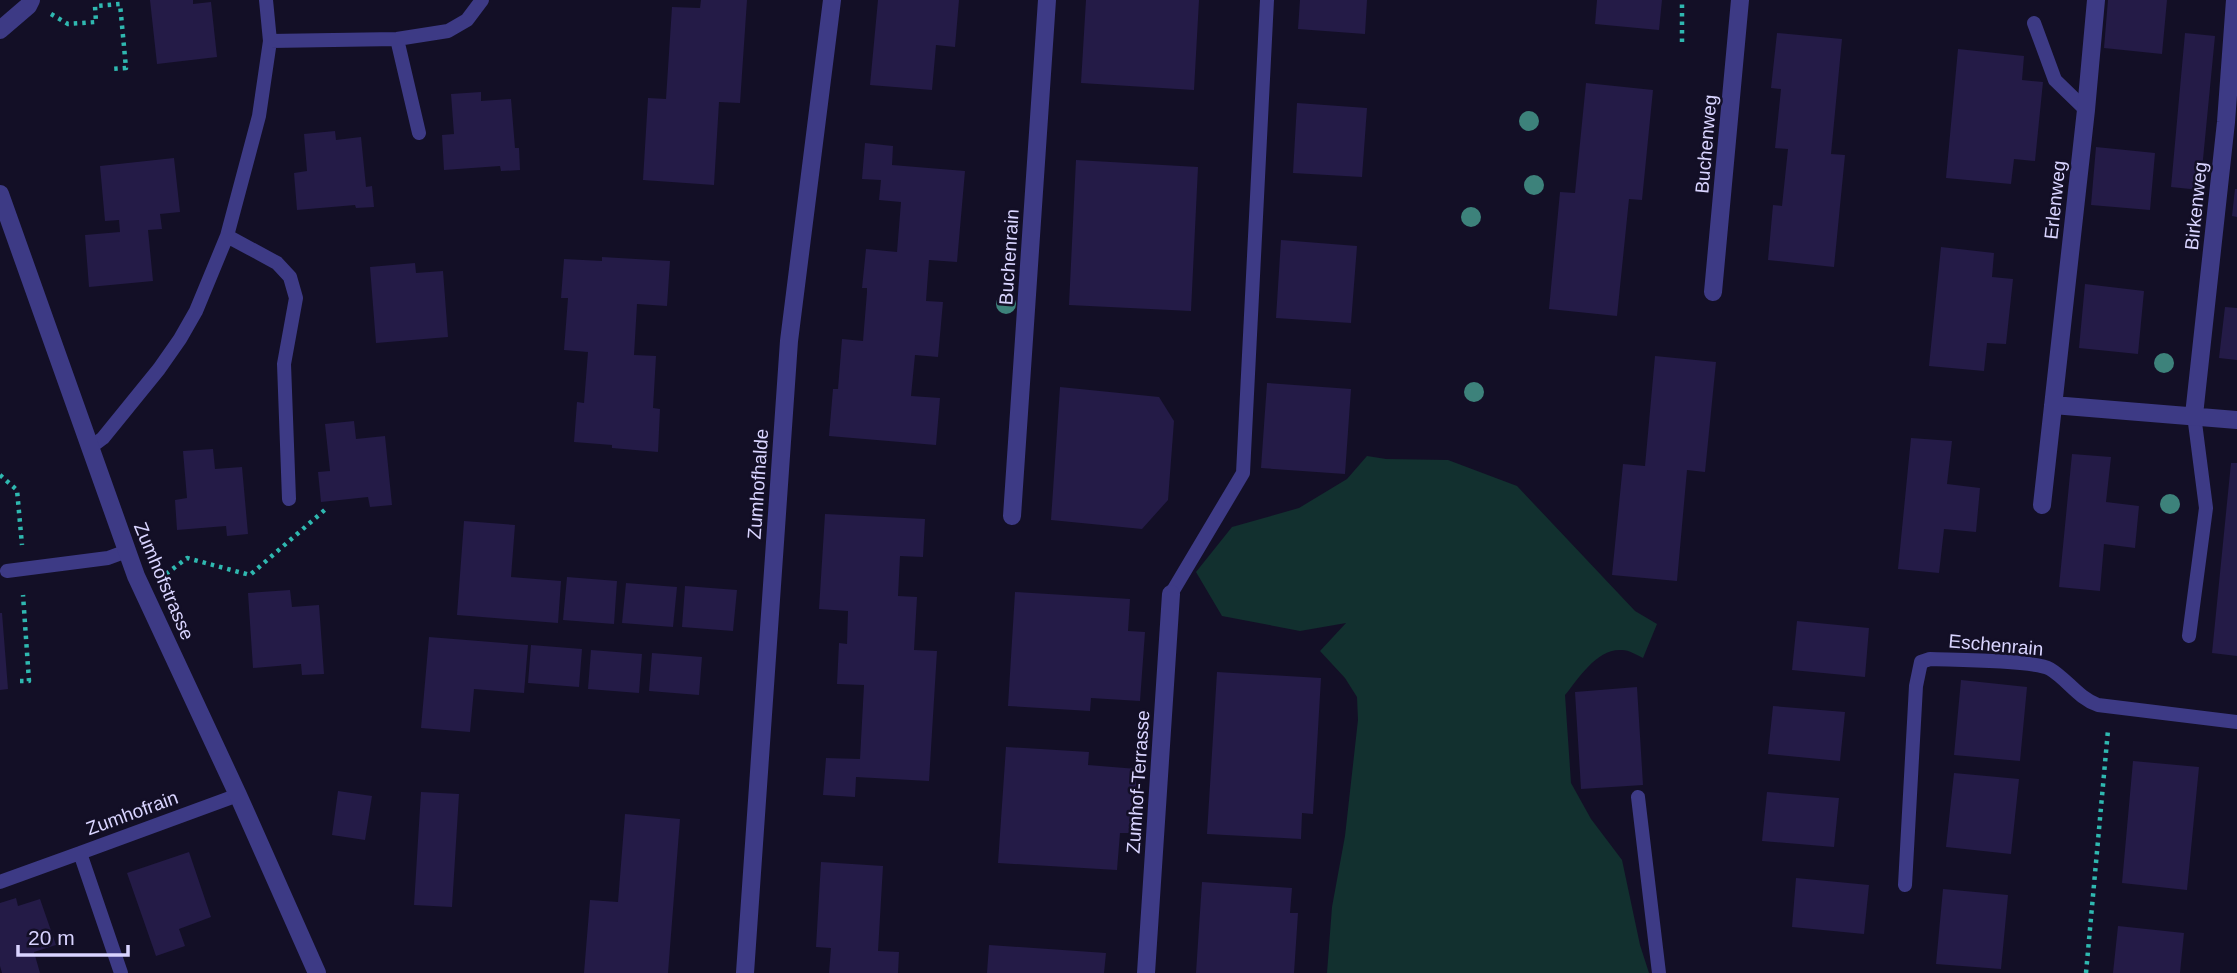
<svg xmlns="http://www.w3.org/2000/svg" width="2237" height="973" viewBox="0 0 2237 973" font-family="Arial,sans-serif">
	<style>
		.green { fill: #12302f }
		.building { fill: #241b47 }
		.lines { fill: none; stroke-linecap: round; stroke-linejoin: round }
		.path { stroke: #2fb8b0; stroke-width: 4.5; stroke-dasharray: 3.5 5; stroke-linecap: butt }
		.service { stroke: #3d3a85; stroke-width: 14 }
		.minor { stroke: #3d3a85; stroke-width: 18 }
		.tertiary { stroke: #3d3a85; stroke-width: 18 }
		.tree { fill: #3d827b }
		.labels { text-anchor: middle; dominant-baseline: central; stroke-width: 5; stroke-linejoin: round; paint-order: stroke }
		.street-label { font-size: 19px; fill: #d9d4ff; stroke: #130f26 }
	</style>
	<rect width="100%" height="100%" fill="#130f26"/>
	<path class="green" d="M1367,456L1386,459L1448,460L1517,486L1635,611L1657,624L1643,658C1637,655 1629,650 1622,650C1597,648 1579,678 1565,695L1571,783L1591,819L1622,860L1640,945L1649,973H1327L1332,907L1345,836L1358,720L1357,697L1345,678L1320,651L1346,623L1300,631L1222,616L1196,572L1232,527L1299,508L1347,479Z"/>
	<path class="building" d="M150,0H193V4L211,2L217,57L157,64Z
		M701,0H747L740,103L719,102L714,185L643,180L648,98L666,99L672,7L700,8Z
		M878,0H959L955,47L936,45L932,90L870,85Z
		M1086,0H1199L1194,90L1081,83Z
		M1300,0H1367L1365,34L1298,29Z
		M1597,0H1662L1659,30L1595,24Z
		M2108,0H2167L2162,54L2104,48Z
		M1777,33L1842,39L1831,154L1845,155L1834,267L1768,260L1773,205L1782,206L1788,149L1775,148L1781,89L1771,88Z
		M2185,33L2215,36L2200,190L2171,187Z
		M1958,49L2024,56L2022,80L2043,82L2035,161L2014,159L2011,184L1946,178Z
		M1586,83L1653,90L1642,200L1629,199L1617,316L1549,309L1560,192L1575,193Z
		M481,92V101L511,99L515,148H519L520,170L501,171L500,166L444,170L442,135L454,134L451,94Z
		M1297,103L1367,108L1362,177L1293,173Z
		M335,131L336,140L361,137L366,187L372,186L374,207L356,208L355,205L297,210L294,173L307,171L304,134Z
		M865,143L893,146L892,165L965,171L957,262L929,260L926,301L943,302L938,357L915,355L911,396L940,398L936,445L829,436L833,389H838L842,339L863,341L867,292V288H862L866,249L897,252L901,202L879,200L881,180L862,179Z
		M2096,147L2155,153L2150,210L2091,205Z
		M174,158L180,212L160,214L162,229L148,230L153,281L89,287L85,235L120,232L119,220L105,221L100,166Z
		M1076,160L1198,167L1191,311L1069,305Z
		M2235,189H2237V217L2232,216Z
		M1281,240L1357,246L1351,323L1276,318Z
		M1941,247L1994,253L1992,277L2013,279L2006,344L1987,343L1984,371L1929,366Z
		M602,257L670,261L667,306L637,304L634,355L656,356L653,408L660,409L658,452L612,448V445L574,442L577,402L584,403L588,352L564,350L568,298H561L564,259L602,261Z
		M415,263L416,273L443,271L448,337L376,343L370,267Z
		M2085,284L2144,291L2138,354L2079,348Z
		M2225,307L2237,308V360L2219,358Z
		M1655,356L1716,362L1705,472L1687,470L1677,581L1612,575L1623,464L1645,466Z
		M1267,383L1351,389L1345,474L1261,468Z
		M1060,387L1159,397L1174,421L1168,500L1142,529L1051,520Z
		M354,421L356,439L385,436L392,505L370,507L368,497L321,502L318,472L330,471L325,424Z
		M1911,438L1952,441L1947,484L1980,488L1976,532L1944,529L1939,573L1898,569Z
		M213,449L215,469L242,467L248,534L227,536L226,526L177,530L175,500L187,498L183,451Z
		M2072,454L2111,457L2106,502L2139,506L2135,548L2104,544L2100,591L2059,587Z
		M2231,463H2237V656L2212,653Z
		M825,514L925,519L923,557L900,556L898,596L917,597L914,650L937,651L929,781L856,777L855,797L823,795L826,758L860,759L864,685L837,684L839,643L847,644L848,611L819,609Z
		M464,521L515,525L511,577L561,581L558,623L457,615Z
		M567,577L617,581L614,624L563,620Z
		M626,583L677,587L673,627L622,623Z
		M685,586L737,590L733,631L682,627Z
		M290,590L292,607L319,605L324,674L302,675L301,664L253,668L248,593Z
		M1015,592L1130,599L1128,631L1145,632L1140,701L1091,698L1090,711L1008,706Z
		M0,613H2L8,689L0,690Z
		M1797,621L1869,628L1865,677L1792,670Z
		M429,637L528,645L524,693L474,689L470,732L421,728Z
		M531,645L582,649L579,687L528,683Z
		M591,650L642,654L639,693L588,689Z
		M652,653L702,657L699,695L649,691Z
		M1217,672L1321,678L1313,814L1302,813L1301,839L1207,834Z
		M1961,680L2027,687L2020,761L1954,755Z
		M1637,687L1643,785L1581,789L1575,692Z
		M1773,706L1845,712L1840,761L1768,754Z
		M1006,747L1089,752L1088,765L1137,769L1133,833H1120L1117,870L998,863Z
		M2133,761L2199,767L2187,890L2122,883Z
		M1954,773L2019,779L2011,854L1946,847Z
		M338,791L372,796L365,840L332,835Z
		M421,792L459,794L452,907L414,905Z
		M1767,792L1839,798L1834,847L1762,841Z
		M625,814L680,819L668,973H584L590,900L618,902Z
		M189,852L211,917L179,929L185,946L156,956L127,873Z
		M821,862L883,866L878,951L899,952L898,973H829L831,948L816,947Z
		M1796,878L1869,885L1864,934L1792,927Z
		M1202,882L1292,888L1290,913H1298L1294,973H1196Z
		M1943,889L2008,895L2001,969L1936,964Z
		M16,898L18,906L40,899L56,945L34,952L40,973H2L0,966V903Z
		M2118,926L2184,933L2180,973H2113Z
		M989,945L1106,953L1104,973H987Z"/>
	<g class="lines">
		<path class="path" d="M51,14L68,24L96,22L95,6L120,4L126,68L111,69
			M1682,42V0
			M0,475L17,490L22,545
			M166,574L187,558L250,575L327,508
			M20,681H29L23,595
			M2086,973L2108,730"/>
		<path class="service" d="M2034,23L2055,80L2086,110
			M397,39L419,133
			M270,41L397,39L448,31L467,20L482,0
			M227,236L277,263L290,277L296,298L284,364L289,499
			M91,447L103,438L159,369L180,339L196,311L227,236L259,116L270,41L266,0
			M7,571L108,558L127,551
			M1171,594L1243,473L1267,0
			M2189,636L2206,508L2194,415
			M1638,797L1659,973
			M0,882L80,853
			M1905,885L1916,686L1921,662L1930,659C1952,660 2034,660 2050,669C2067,679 2078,698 2098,705L2237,722
			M121,973L80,853L238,795"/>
		<path class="minor" d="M0,30L28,6L31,0
			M1713,292L1740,0
			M2053,405L2237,420
			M2194,415L2226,122L2235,0
			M2042,505L2086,110L2096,0
			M1012,516L1047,0
			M745,973L789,341L832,0
			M1146,973L1171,594"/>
		<path class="tertiary" d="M0,194L136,576L238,795L317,973"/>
	</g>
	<g class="tree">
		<circle cx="1529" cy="121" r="10"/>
		<circle cx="1534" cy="185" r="10"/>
		<circle cx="1471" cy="217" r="10"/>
		<circle cx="1006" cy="304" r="10"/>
		<circle cx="2164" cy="363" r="10"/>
		<circle cx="1474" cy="392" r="10"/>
		<circle cx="2170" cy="504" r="10"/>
	</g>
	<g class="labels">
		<g class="street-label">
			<text transform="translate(1706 144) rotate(-85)">Buchenweg</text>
			<text transform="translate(2055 200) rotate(-84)">Erlenweg</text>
			<text transform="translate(2196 206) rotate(-84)">Birkenweg</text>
			<text transform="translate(1009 257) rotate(-86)">Buchenrain</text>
			<text transform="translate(758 484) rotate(-86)">Zumhofhalde</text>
			<text transform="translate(164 581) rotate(67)">Zumhofstrasse</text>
			<text transform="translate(1996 645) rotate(5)">Eschenrain</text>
			<text transform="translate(1138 782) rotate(-86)">Zumhof-Terrasse</text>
			<text transform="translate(132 813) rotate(-20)">Zumhofrain</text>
		</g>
	</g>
	<path d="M18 945v10h110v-10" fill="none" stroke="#d9d4ff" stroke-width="3.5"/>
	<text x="28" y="945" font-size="21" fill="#d9d4ff" stroke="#130f26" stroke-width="5" paint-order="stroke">20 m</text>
</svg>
